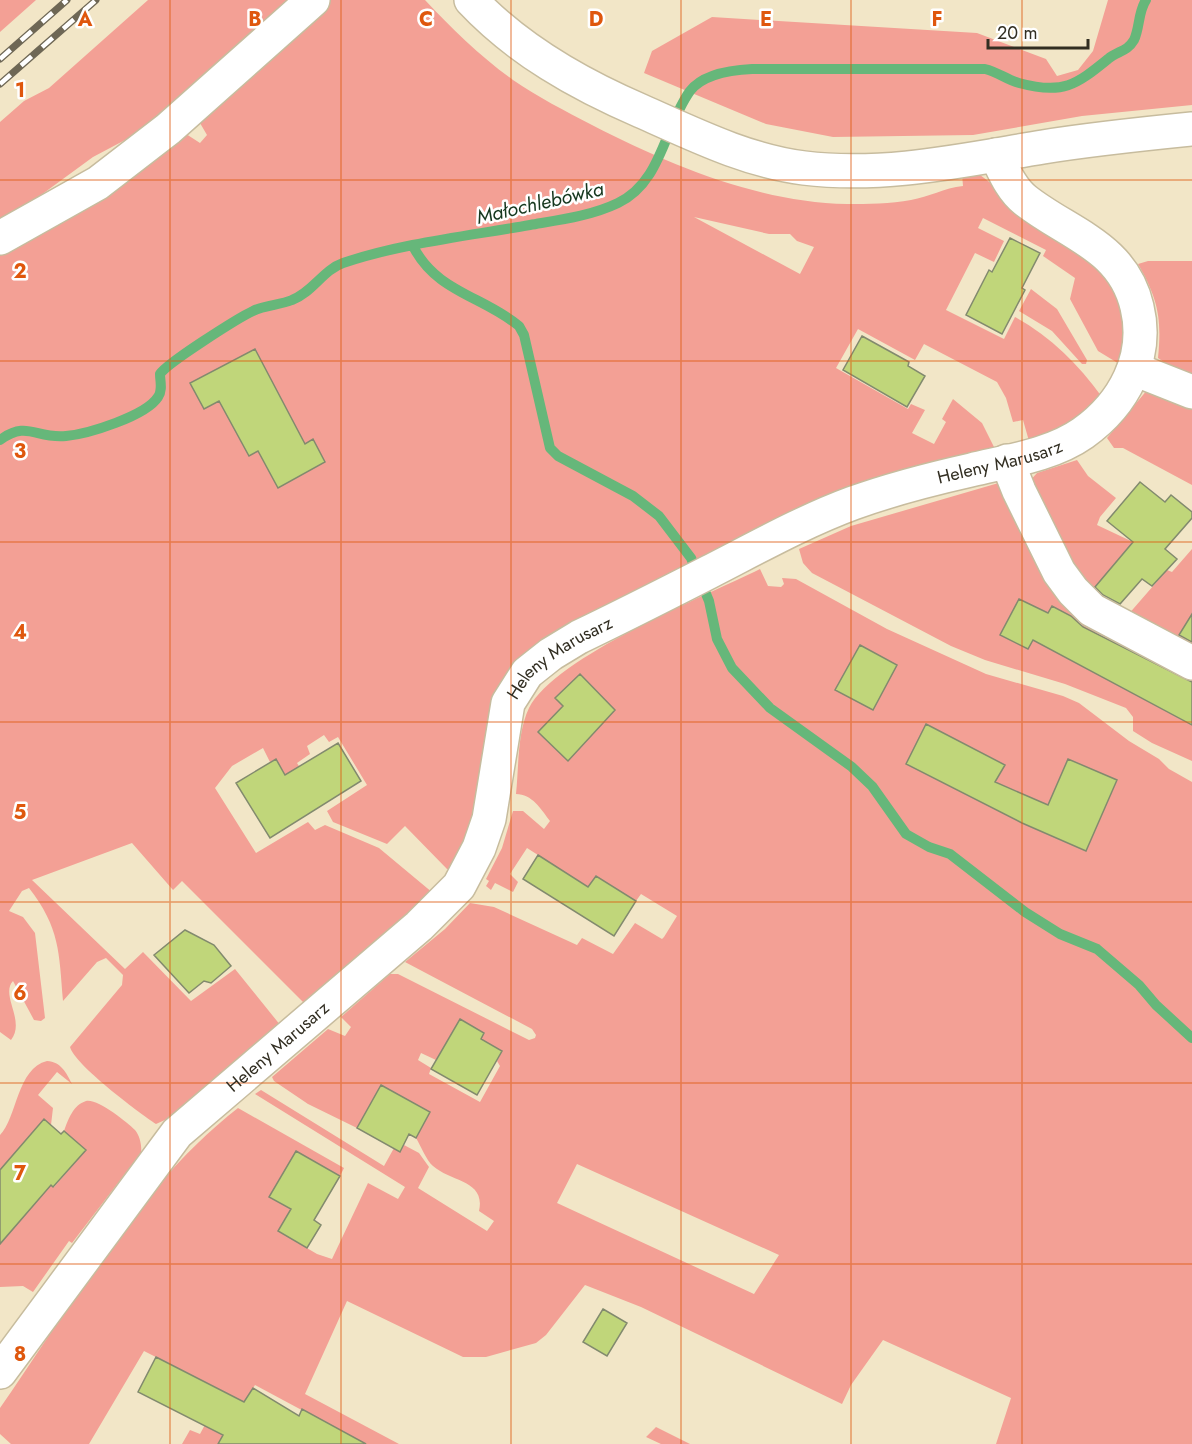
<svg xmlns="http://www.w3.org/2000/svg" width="1192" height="1444" viewBox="0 0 1192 1444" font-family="Jost,sans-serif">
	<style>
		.green { fill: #f3a095; fill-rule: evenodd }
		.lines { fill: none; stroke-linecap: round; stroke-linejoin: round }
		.stream { stroke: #66b77a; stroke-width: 10 }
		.building { fill: #c0d67a; stroke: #828a6e; stroke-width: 1.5 }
		.minor-casing { stroke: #c7bc9e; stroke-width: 36 }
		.minor { stroke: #fff; stroke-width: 33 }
		.rail-casing { stroke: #6e6755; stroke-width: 7 }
		.rail { stroke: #fff; stroke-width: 4.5; stroke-dasharray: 14; stroke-linecap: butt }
		.grid { fill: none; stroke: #df570d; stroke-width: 1.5; stroke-opacity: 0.55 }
		.labels { text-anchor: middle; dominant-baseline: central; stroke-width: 5; stroke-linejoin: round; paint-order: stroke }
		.street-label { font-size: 18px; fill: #322e22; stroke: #fff }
		.water-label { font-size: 20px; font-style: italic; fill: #15371e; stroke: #fff }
		.grid-label { font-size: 20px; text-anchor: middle; font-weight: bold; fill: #df570d; stroke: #fff; stroke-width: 5; stroke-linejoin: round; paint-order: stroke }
	</style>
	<rect width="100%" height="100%" fill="#f2e6c7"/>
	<path class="green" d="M0,0H36L0,32Z
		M148,0H293L144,130L93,157L0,225V122L24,101L49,88Z
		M330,0H425C452,29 481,57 513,80C538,97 565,111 592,125C670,165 757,202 847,204C867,204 891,204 911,200C929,197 944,188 963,186L962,174L980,175L1074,245L1118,291L1127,321L1121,365L1098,351L1070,299L1075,278L1043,256L1046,250L983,218L978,228L1004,241L994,262L975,253L946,310L1004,339L1015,317C1051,337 1078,364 1102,397L1070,425L1029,441L1023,420L1013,422L1006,398L997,382L924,344L915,360L858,329L836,368L908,409L911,404L925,410L912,433L934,444L946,422L942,419L953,399L982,423L995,449L525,656L474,822L452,869H447L405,826L387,844L333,822L327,811L367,785L338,737L329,742L324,735L307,746L310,754L297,763L302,771L288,780L276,759L270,762L263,748L232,766L215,788L256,853L308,822L315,830L325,825L379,848L433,893L305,1004L182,881L173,890L132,843L32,880L125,969L143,952L191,1001L235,969L281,1026L176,1115L156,1124C138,1112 75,1065 70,1047L122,985L123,975L106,958L97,962L63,1001C59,952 60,928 29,888L22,891L9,911L23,917L35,933L45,1018L41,1021L34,1020L13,981C0,995 26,1021 11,1040L0,1032V251L183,132L200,143L207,135L200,123L201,117ZM694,217L769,234H790L797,241L814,247L800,274Z
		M1108,0H1192V105L1082,116L973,135L833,137L766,124L644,73L652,51L712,17L977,33L1046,59L1057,76L1078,70L1093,51Z
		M1148,261H1192V381L1158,358C1162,318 1158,299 1138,264Z
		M1031,289L1057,309L1087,360L1086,364H1082L1052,331L1019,311Z
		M1148,389L1192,403V485L1123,448H1114L1107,438Z
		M1077,460L1088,476L1116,498L1100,517L1097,525L1133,542L1094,589L1093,601L1027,484L1037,473Z
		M1002,482L1055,577L1192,672V761L1152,743L1133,731V717L1126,708L1065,684L985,660L951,646L812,573L803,563L799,549L851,526Z
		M1192,549V657L1127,616L1167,570L1172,572Z
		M760,569L768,586L781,587L784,584L782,578L796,579L887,629L986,674L1063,696L1079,703L1129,741L1159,759L1169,769L1192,782V1444H996L1011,1398L883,1340L851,1385L842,1404L641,1307L585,1285L546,1335L536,1343L486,1357H463L347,1301L305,1394L399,1444H365L255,1385L218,1444H182L190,1430L200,1434L223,1391L144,1351L89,1444H11L0,1434V1408C72,1305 138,1186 238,1108L344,1168L340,1176L296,1151L270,1197L291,1209L278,1231L317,1254L332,1259L368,1183L398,1199L405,1187L255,1094L261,1090L384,1166L394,1148L400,1152L404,1145L419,1153L429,1167L418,1188L487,1231L494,1221L479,1211C486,1180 451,1182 433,1166C426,1160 421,1146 416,1138L430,1112L357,1128L308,1104L274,1081L272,1077L328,1029L345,1036L351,1027L341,1017L390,974H398L529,1040L535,1038L536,1035L532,1029L405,962L445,929L470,903L494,907L577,945L582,938L613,954L635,923L662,939L664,937L677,916L641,894L636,901L596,876L588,887L527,848L510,874L518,882L513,892L495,883L491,890L486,886L489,881L486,879L502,848L513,811H523L544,829L550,821C541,809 532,794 516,794C519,766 517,733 529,708C555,657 705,596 760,569ZM926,724L1005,765L984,803L906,764ZM1068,759L1117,780L1086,851L1022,823L1048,805ZM460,1019L484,1033L481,1039L502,1051L497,1061L500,1066L480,1102L429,1074L431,1068L418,1060L421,1053L436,1060ZM577,1164L779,1255L754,1294L557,1203Z
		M47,1061C61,1062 66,1072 72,1084L57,1072L38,1095L53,1108L51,1125V1185L54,1187L86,1150L64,1131C68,1120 73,1105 86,1101C97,1098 127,1122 135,1130C140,1136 142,1146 141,1153L72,1243L69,1241L33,1292L23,1286L0,1287V1135C17,1118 17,1068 47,1061Z
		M656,1427L690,1444H661L646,1437Z"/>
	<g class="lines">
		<path class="stream" d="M413,246C436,292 483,296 519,326L524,335L550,448L558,456L633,496L659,516L691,558L709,601L717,639L732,668L770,708L852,767L872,786L906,834L929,847L950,854L1025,912L1060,934L1097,949L1139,985L1156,1005L1192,1038
			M0,440C28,420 35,439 66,436C88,434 146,416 158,397C163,390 160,381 160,374C167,363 238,318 253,311C265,305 280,305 292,300C313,292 323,270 343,263C403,243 468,236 530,225C559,220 591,216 618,203C662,182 664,127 690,91C703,74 732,70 752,69H985C998,72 1007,80 1019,83C1063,95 1076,85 1108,59C1117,51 1127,52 1134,40C1140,27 1138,12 1146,0"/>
	</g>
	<path class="building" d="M1010,238L1040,253L1022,288L1025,290L1002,334L966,315L989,270L992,272Z
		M862,336L909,362L908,366L925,376L907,407L843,370Z
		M255,349L305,444L313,439L325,462L278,488L258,451L249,456L219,401L204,409L190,383Z
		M1140,482L1165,502L1171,495L1192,512V518L1165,549L1177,559L1152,586L1142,579L1120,604L1103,595L1095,587L1133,542L1107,521Z
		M1019,599L1048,613L1052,606L1071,616L1083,627L1192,682V725L1033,640L1028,649L1000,635Z
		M1192,614V642L1179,635Z
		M860,645L897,665L873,710L835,690Z
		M580,674L615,710L568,761L538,732L563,706L555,698Z
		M926,724L1005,765L995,782L1048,805L1068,759L1117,780L1086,851L1022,823L906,764Z
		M338,743L361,781L270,838L236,783L276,759L285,775Z
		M538,855L588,887L596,876L636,901L614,936L523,879Z
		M185,930L214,945L231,966L211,983L204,981L189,993L154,955Z
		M460,1019L484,1033L481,1039L502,1051L477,1095L431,1069Z
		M381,1085L430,1112L416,1138L409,1134L400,1152L357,1128Z
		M44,1119L61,1134L64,1131L86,1150L53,1187L51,1185L0,1244V1170Z
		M296,1151L340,1176L314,1220L321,1225L307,1248L278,1231L291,1209L269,1197Z
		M603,1309L627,1323L607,1356L583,1342Z
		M156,1357L244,1402L253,1388L299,1416L302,1409L366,1444H218L223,1435L138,1392Z"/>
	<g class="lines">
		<g class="minor-casing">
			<g id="minor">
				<path d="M471,0C518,50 578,84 641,111C693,134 747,161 804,168C884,178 964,160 1043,147C1093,139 1142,134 1192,129"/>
				<path d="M0,238L98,183L168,129L313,0"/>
				<path d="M1134,369L1192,392"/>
				<path d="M1007,461L1019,491L1059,572L1073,591L1092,610L1192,663"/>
				<path id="s1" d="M0,1372L177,1133L419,926L459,886L479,848L489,819L508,703L527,673L551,654L579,637C623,616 666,594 709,572C756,548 804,521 853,503C892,489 931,479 971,470C1008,461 1052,455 1083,433C1124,404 1149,357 1137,307C1123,246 1068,234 1025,200C1011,189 1004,171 996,155"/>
			</g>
		</g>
		<use href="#minor" class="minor"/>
		<g class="rail-casing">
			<path id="rail" d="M0,59L67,0
				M0,84L96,0"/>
		</g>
		<use href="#rail" class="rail"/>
	</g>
	<path class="grid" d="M170,0V1444M341,0V1444M511,0V1444M681,0V1444M851,0V1444M1022,0V1444M0,180H1192M0,361H1192M0,542H1192M0,722H1192M0,902H1192M0,1083H1192M0,1264H1192"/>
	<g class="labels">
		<g class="street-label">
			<text stroke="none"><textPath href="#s1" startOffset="1420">Heleny Marusarz</textPath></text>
			<text stroke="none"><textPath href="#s1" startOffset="934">Heleny Marusarz</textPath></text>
			<text stroke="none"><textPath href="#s1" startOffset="430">Heleny Marusarz</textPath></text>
		</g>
		<g class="water-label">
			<text transform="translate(540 203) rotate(-13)">Małochlebówka</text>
		</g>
	</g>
	<g class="grid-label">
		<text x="85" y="26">A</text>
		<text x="255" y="26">B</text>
		<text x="426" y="26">C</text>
		<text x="596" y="26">D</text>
		<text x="766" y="26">E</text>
		<text x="937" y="26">F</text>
		<text x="20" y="97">1</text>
		<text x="20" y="278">2</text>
		<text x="20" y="458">3</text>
		<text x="20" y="639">4</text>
		<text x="20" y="819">5</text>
		<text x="20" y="1000">6</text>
		<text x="20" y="1180">7</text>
		<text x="20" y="1361">8</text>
	</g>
	<path d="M988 39v9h100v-9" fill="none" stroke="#322e22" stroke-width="3"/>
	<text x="997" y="39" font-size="18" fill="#322e22" stroke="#ffffff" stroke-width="4.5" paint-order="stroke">20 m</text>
</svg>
